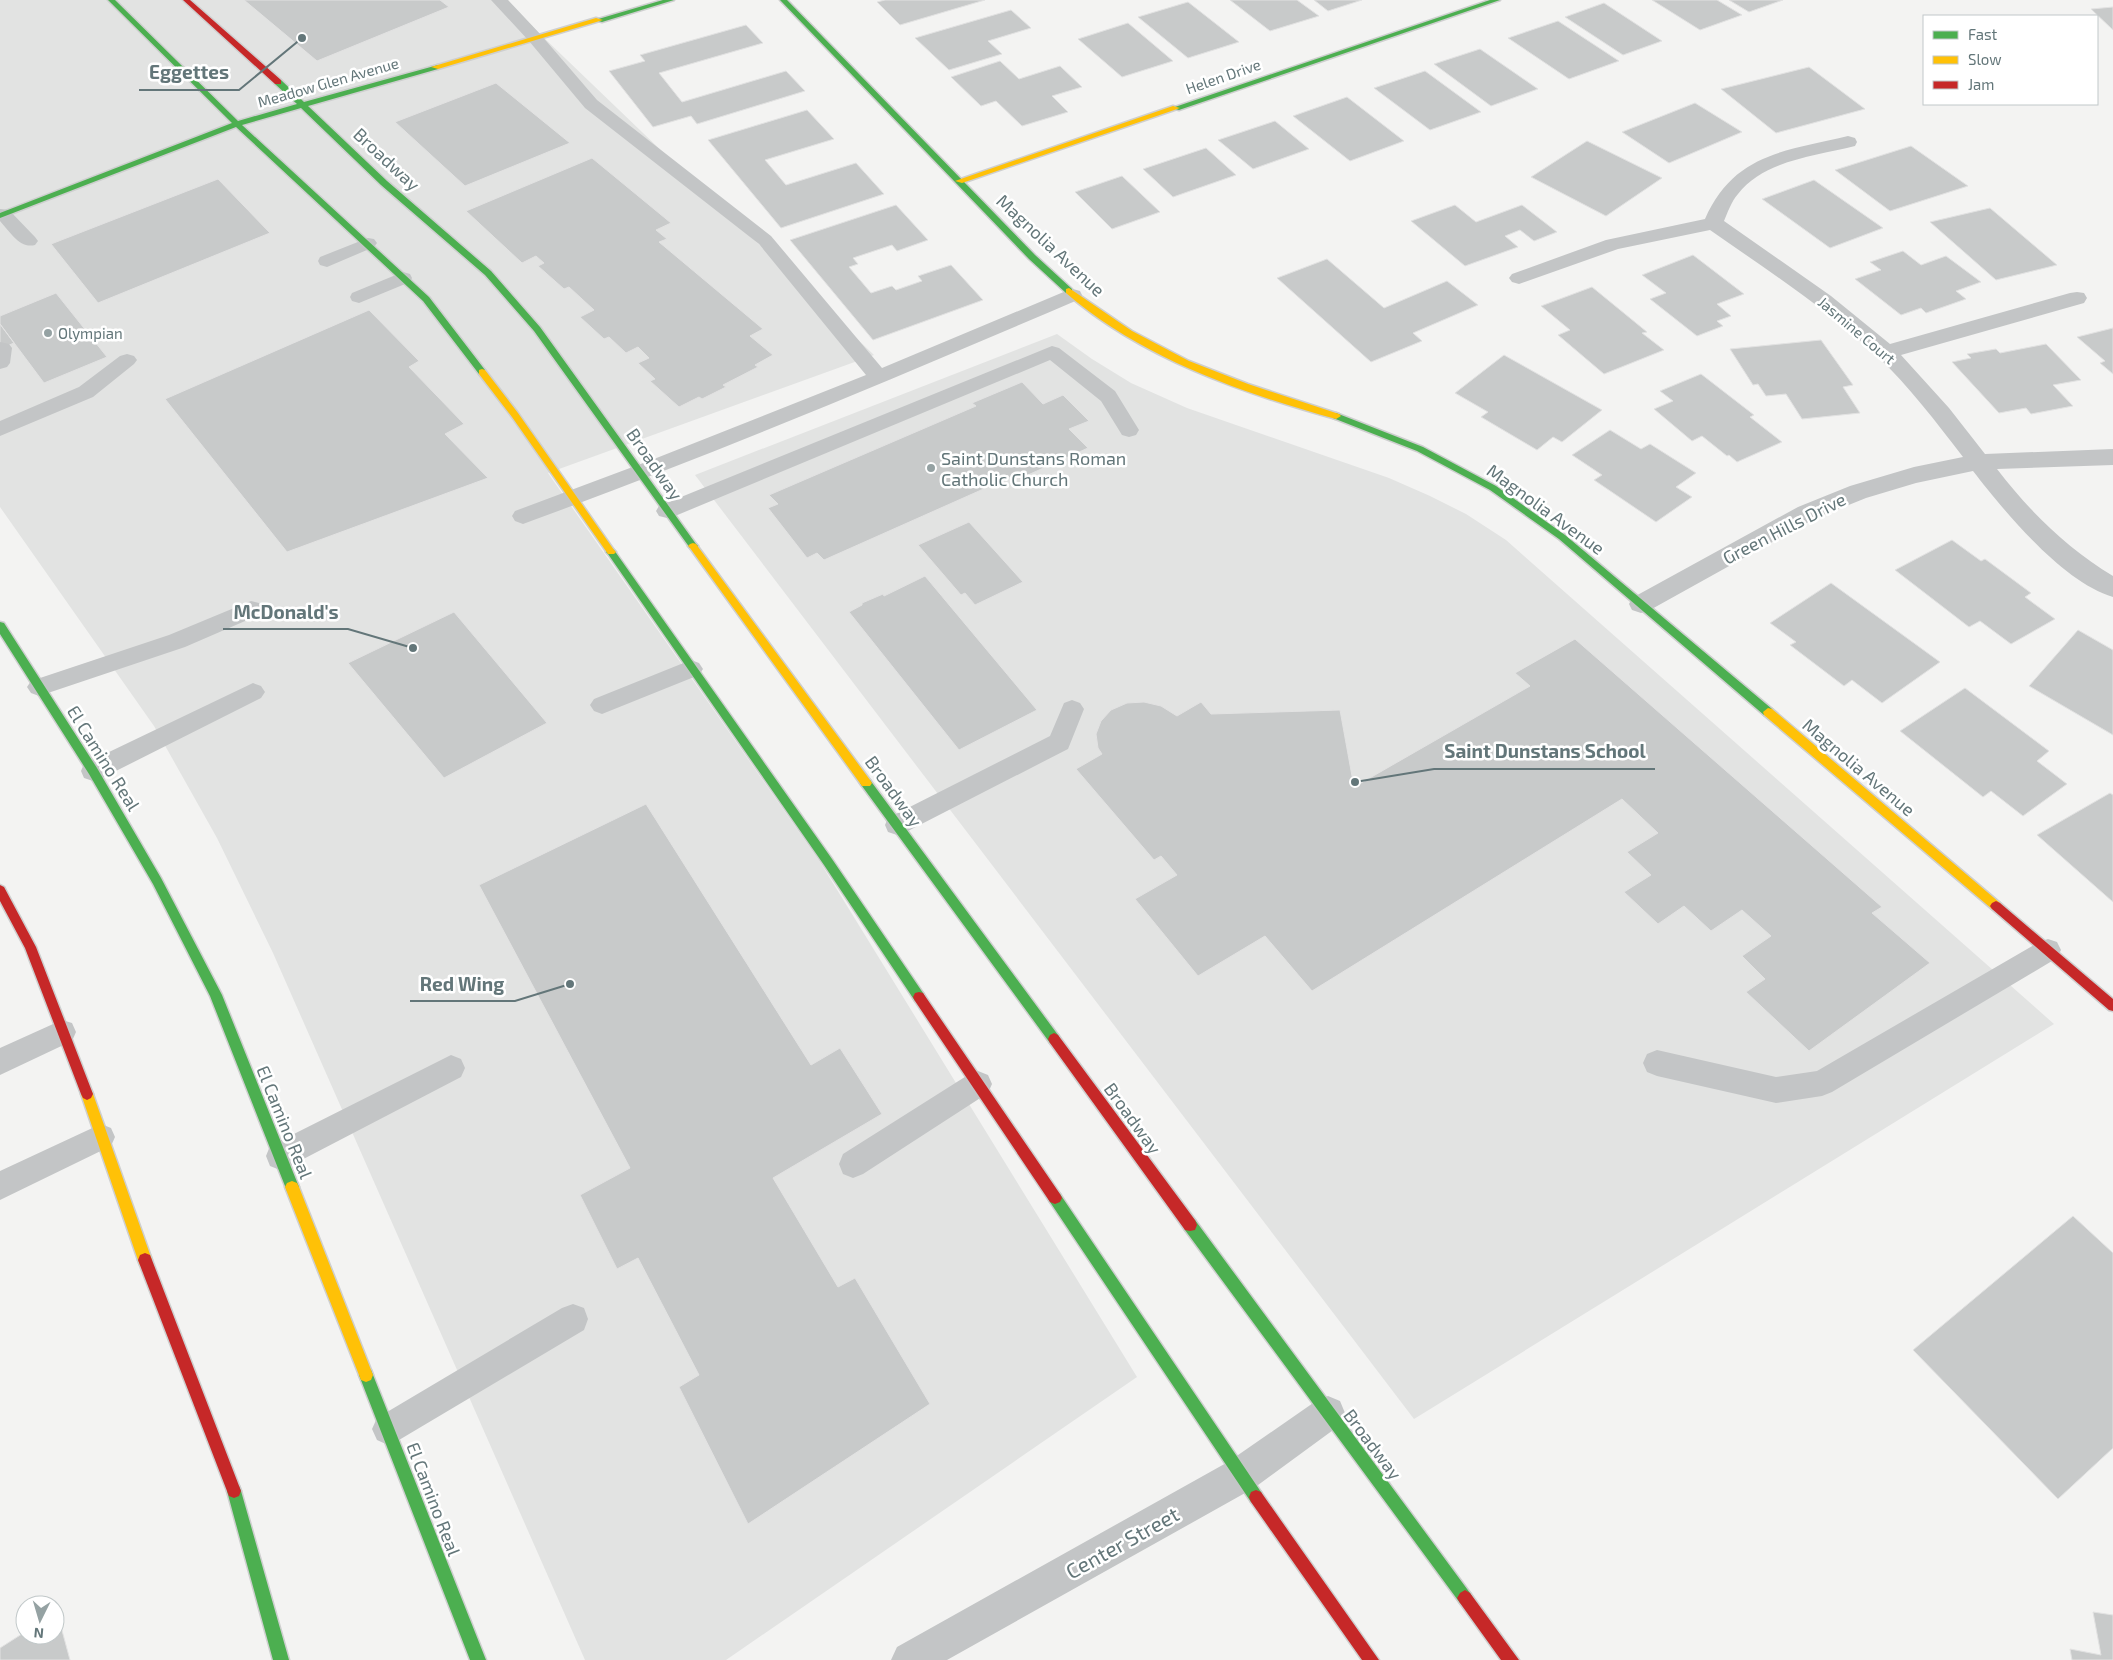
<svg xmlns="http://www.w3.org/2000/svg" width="2113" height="1660" viewBox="0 0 2113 1660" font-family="'Exo 2',sans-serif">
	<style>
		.built { fill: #e2e3e2 }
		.building { fill: #c8caca; stroke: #e2e2e2 }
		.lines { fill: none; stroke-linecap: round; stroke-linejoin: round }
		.fast-casing { stroke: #cecfcf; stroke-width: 3 }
		.slow-casing { stroke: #cecfcf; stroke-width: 3 }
		.jam-casing { stroke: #cecfcf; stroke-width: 3 }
		.lane { fill: #c3c5c6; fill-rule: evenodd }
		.street { fill: #c3c5c6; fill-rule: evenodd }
		.fast { fill: #4caf50; fill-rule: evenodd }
		.slow { fill: #ffc107; fill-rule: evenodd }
		.jam { fill: #c62828; fill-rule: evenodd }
		.poi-dot { fill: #95a2a3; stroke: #fff; stroke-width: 2 }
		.labels { text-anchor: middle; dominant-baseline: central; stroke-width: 5; stroke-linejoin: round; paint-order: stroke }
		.far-street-label { font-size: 15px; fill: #637679; stroke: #fff }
		.far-poi-label { font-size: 15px; fill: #637679; stroke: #fff; text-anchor: start }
		.street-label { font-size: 18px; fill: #637679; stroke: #fff }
		.poi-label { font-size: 18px; fill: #637679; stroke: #fff; text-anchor: start }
		.near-street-label { font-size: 21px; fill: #637679; stroke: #fff }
		.leader { fill: none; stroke: #637679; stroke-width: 2 }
		.callout-dot { fill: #637679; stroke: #fff; stroke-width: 2 }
		.callout-label { font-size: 19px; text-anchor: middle; font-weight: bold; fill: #637679; stroke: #fff; stroke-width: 5; stroke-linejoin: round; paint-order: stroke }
	</style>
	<rect width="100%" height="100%" fill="#f3f3f2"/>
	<path class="built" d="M0,0H507L541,35L874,355L548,473L820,862L1137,1377L726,1660H585L273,953L217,838L154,726L0,507Z
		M1057,334L1092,359L1131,383L1187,408L1389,478L1430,496L1466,514L1506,540L2054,1024L1414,1419L695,475Z"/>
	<path class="building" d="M244,0H440L449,7L317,61Z
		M885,0H985L900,25L877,2Z
		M1230,0H1297L1319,16L1270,31Z
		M1314,0H1362L1328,11Z
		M1652,0H1717L1742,15L1700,30Z
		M1729,0H1783L1749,12Z
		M1188,2L1239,42L1188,58L1138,17Z
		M1604,3L1662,41L1623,55L1565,17Z
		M2113,7V30L2091,9Z
		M1011,10L1031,28L988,41L1002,54L949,70L915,38Z
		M1558,21L1619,61L1569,79L1508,38Z
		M1128,23L1173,61L1122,77L1078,39Z
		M746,25L763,43L659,73L682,102L786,71L805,91L697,124L691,116L653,127L609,71L645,61L640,55Z
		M1480,49L1538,89L1491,106L1434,64Z
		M1000,61L1019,79L1060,66L1082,87L1052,96L1068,112L1022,126L996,101L981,106L951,77Z
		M1809,67L1865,109L1776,133L1721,89Z
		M1425,71L1481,112L1430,130L1374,88Z
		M496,83L570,143L465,186L395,122Z
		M1347,97L1404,141L1350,161L1293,116Z
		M1695,103L1742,132L1669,163L1622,132Z
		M807,110L834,139L765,160L786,185L856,163L884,194L781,228L708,140Z
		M1275,121L1309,149L1253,169L1218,140Z
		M1587,141L1662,178L1606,216L1531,177Z
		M1911,146L1968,186L1890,211L1835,170Z
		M1206,148L1236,175L1173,197L1143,169Z
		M592,158L671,223L656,230L667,239L659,242L763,329L750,336L773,355L755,365L758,367L723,385L726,387L702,399L699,397L679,407L650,381L655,379L638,363L649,358L638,347L626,353L609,337L604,339L580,317L594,310L569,287L564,289L538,266L544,263L536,256L522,263L466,211Z
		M1122,176L1160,212L1112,229L1075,192Z
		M218,179L270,233L98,303L51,244Z
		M1814,180L1883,228L1830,248L1762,199Z
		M896,205L928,240L897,251L892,245L853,258L858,264L849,267L871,293L892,286L896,290L922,281L918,276L951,265L983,300L873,340L790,240Z
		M1455,205L1476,222L1522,205L1557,232L1534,241L1520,230L1505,236L1518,247L1465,266L1411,221Z
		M1990,208L2057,265L1996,280L1930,222Z
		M1903,251L1921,265L1946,256L1981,282L1956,291L1966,299L1926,313L1921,308L1901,315L1855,279L1881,270L1870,262Z
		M1693,255L1744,294L1717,304L1731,316L1717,321L1723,326L1697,336L1650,299L1666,293L1642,275Z
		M1327,259L1384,308L1447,281L1478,305L1413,333L1422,341L1371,362L1277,278Z
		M1592,287L1647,332L1642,333L1664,350L1604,374L1558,335L1570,330L1541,306Z
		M56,293L107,357L44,383L0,324V316Z
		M369,310L419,361L409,367L464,424L445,434L488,478L287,552L165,399Z
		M0,324L14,343L0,349Z
		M2113,328V374L2100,363L2105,361L2077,337Z
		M1821,340L1853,385L1843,387L1860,413L1802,419L1786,394L1766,396L1758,384L1753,385L1730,349Z
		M2046,344L2081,380L2053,385L2073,406L2031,414L2026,408L1999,413L1952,362L1971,358L1967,354L1996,349L2000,353Z
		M1504,355L1602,410L1562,442L1553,437L1537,450L1481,417L1488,412L1455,393Z
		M1701,374L1754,415L1750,417L1782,442L1737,462L1729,455L1727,456L1702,436L1692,441L1654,409L1673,401L1660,391Z
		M1022,382L1043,404L1063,395L1089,421L1069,429L1088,448L1019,479L1015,475L824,560L817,553L807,558L768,508L778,504L769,495L976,406L972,403Z
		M1610,430L1641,449L1650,444L1696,473L1676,487L1692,497L1656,522L1594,480L1602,475L1572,455Z
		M969,522L1023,582L975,605L965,593L961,595L918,545Z
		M1952,540L1981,561L1985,559L2031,593L2025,597L2055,619L2011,644L1980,621L1969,627L1895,570Z
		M925,576L1037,710L959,750L849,612L862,605V603L883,594L884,596Z
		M1831,583L1940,662L1882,703L1852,680L1844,686L1790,645L1796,642L1770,623Z
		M454,612L547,723L444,778L348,663Z
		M2078,630L2113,650V735L2029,686Z
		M1575,639L1882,907L1872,913L1930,963L1809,1051L1746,992L1765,979L1742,956L1771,936L1742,910L1711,931L1684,906L1658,924L1624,892L1651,875L1627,852L1658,833L1622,799L1312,991L1265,936L1198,976L1135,899L1177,875L1161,856L1154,860L1076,769L1102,754L1098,748L1096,734L1101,721L1111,710L1127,703L1144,702L1161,706L1177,716L1201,702L1211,714L1340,710L1354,787L1530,686L1515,673Z
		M1965,688L2049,751L2037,761L2067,784L2023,816L1991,791L1983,797L1900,731Z
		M2110,793L2113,795V902L2037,835Z
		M646,804L811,1065L840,1048L882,1114L773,1178L838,1287L855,1278L930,1404L748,1524L679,1387L699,1375L638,1258L617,1269L580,1195L630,1168L479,885Z
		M2073,1216L2113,1253V1448L2058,1499L1913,1350Z
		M57,1612L70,1660H0V1648L25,1632V1635H55V1614Z
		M2093,1612L2113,1615V1660H2072L2070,1649L2101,1655Z"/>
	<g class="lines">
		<g class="fast-casing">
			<path id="fast" d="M108,0H115L238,121L297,104L275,84V80H281L304,102L438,65V69L308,106L387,181L491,271L540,327L696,544L698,546L696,548H690L534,331L485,275L381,185L301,108L242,125L429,297L485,370V374H479L423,301L236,127L0,218V213L232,123Z
				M663,0H674L602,22L595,20Z
				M780,0H787L1035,255L1072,289V293H1066L1029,259Z
				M1490,0H1500L1179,110L1172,108Z
				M1336,413L1423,447L1496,486L1565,535L1772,709L1773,712L1772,715H1764L1559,539L1490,490L1417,451L1333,418V414Z
				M611,548L614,550L832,859L923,993L925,997L923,1001L919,1002L915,1001L824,865L608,554L606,552Z
				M0,622L4,623L97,768L161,878L222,995L299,1187L297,1191L292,1193L287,1191L210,996L153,884L89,774L0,634Z
				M866,779L870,780L1058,1035L1060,1039L1058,1043L1054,1045L1050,1043L862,786L860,783L862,780Z
				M1055,1192L1060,1194L1261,1492L1263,1497L1261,1502L1256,1504L1251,1502L1050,1202L1048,1198L1050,1194Z
				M1190,1219L1195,1220L1470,1593L1473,1598L1470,1603L1465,1606L1460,1603L1185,1230L1183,1225L1185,1220Z
				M366,1368L371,1370L373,1375L486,1660H470L359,1375L361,1370Z
				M234,1484L239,1486L241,1491L289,1660H273L227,1491L229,1486Z"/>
		</g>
		<g class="slow-casing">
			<path id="slow" d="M596,18L603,20L438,69L431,67Z
				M1173,106L1180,108L962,183L955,181Z
				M1069,288L1132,331L1189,361L1248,384L1339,414L1341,416L1336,419C1242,393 1141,358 1066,293V289Z
				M482,369L485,370L518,413L614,550L616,552L614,554H608L512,417L479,374V370Z
				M693,543L696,544L870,780L872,783L870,786H862L690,548L688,546L690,544Z
				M1768,708L1772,709L2000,903L2002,906L2000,909L1996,911L1992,909L1764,715L1763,712Z
				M87,1088L91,1090L93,1094L152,1260L150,1265L145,1267L140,1265L138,1260L81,1094L83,1090Z
				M292,1181L297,1183L299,1187L373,1375L371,1380L366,1382L361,1380L359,1375L285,1187L287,1183Z"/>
		</g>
		<g class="jam-casing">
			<path id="jam" d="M183,0H190L281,80V84H275Z
				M0,885L4,887L36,947L93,1094L91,1098L87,1100L83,1098L81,1094L25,948L0,901Z
				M1996,901L2000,903L2113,999V1011L2109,1010L1992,909L1990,906L1992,903Z
				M919,992L923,993L1060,1194L1062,1198L1060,1202L1055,1204L1050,1202L915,1001L913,997L915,993Z
				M1054,1033L1058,1035L1195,1220L1197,1225L1195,1230L1190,1231L1185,1230L1050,1043L1048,1039L1050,1035Z
				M145,1253L150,1255L152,1260L241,1491L239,1496L234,1498L229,1496L227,1491L138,1260L140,1255Z
				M1256,1490L1261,1492L1379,1660H1362L1251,1502L1249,1497L1251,1492Z
				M1465,1590L1470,1593L1519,1660H1501L1460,1603L1457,1598L1460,1593Z"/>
		</g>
		<path class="lane" d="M491,0H508L541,35L597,100L771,236L882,368L1066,291L1073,289L1080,291L1082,295L1080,299C898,377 717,453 531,521L523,524L515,521L512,516L515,511L654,459L866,375L759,244L585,108L529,41Z
			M0,209L9,210L35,237L38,241L35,245C20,249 10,232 0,221Z
			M368,238L374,239L377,243L374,247L327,267L320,265L318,261L320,257Z
			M403,272L410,274L412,278L410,282L359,303L352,301L350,297L352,293Z
			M0,342L9,344L12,348L10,363L7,367L0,369Z
			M1052,346L1059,348L1115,391L1139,430L1136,435L1129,437L1122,435L1101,401L1050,360L675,516L667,518L659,516L656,511L659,506Z
			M127,354L134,356L137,360L134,364L93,397L0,436V421L79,387L120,356Z
			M251,601L259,603L262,609L259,615L185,647L39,696L31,693L27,687L31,681L169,635Z
			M691,660L699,663L703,669L699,675L602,714L594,711L590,705L594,699Z
			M253,683L261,686L265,692L261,698L102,778L93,781L84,778L81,771L84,764Z
			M1072,700L1080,703L1084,709L1068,749L906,832L897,835L888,832L885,825L888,818L1050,736L1064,703Z
			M2048,939L2057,942L2061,950L2057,958L1832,1092L1822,1096L1776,1103L1657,1076L1647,1072L1643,1063L1647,1054L1657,1050L1776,1077L1817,1071L2039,942Z
			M62,1020L72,1023L76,1032L72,1041L0,1075V1048Z
			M451,1055L461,1059L465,1068L461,1077L290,1166L280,1170L270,1166L266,1156L270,1146Z
			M978,1071L988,1075L992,1084L988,1093L863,1174L853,1178L843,1174L839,1164L843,1154L968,1075Z
			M101,1124L111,1128L115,1137L111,1146L0,1200V1171Z
			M573,1304L584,1308L588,1319L584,1330L399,1440L388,1445L377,1440L372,1429L377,1418L562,1308Z"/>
		<path class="street" d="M1848,136L1855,138L1857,142L1855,146C1816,156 1764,160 1738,194C1731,202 1728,212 1724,221L1831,296L1890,344L2070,293L2077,292L2084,293L2087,298L2084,303L1901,355L1949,408L1985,454L2113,449V465L1997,469C2030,512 2067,548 2113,576V597C2062,582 2005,512 1973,471L1916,483L1866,498L1814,519L1650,610L1641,613L1632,610L1629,604L1632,598L1798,507L1850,486L1914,467L1963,457C1936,422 1909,386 1877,356C1826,308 1767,270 1710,230L1618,249L1519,284L1512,282L1509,278L1512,274L1606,240L1705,219C1734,153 1786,151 1848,136Z
			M1328,1396L1340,1401L1345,1413L1340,1425L1254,1488L947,1660H891L897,1647L1228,1462L1316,1401Z"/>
		<use href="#fast" class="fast"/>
		<use href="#slow" class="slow"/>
		<use href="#jam" class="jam"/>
	</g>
	<g class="poi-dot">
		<circle cx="48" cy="333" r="5"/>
		<circle cx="931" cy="468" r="5"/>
	</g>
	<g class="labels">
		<g class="far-street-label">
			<text transform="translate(1223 76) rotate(-19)">Helen Drive</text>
			<text transform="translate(328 82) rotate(-16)">Meadow Glen Avenue</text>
			<text transform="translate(1857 330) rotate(40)">Jasmine Court</text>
		</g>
		<g class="far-poi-label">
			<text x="58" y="333">Olympian</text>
		</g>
		<g class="street-label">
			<text transform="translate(387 159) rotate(43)">Broadway</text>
			<text transform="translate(1051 245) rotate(43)">Magnolia Avenue</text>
			<text transform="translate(655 464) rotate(55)">Broadway</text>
			<text transform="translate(1546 509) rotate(36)">Magnolia Avenue</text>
			<text transform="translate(1784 528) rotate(-27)">Green Hills Drive</text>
			<text transform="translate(104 758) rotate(58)">El Camino Real</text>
			<text transform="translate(1859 767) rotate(40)">Magnolia Avenue</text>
			<text transform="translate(894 791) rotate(54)">Broadway</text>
			<text transform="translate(1133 1118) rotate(54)">Broadway</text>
			<text transform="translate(285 1122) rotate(68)">El Camino Real</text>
			<text transform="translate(1373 1444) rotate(53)">Broadway</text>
			<text transform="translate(434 1499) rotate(69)">El Camino Real</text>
		</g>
		<g class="poi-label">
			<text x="941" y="458">Saint Dunstans Roman<tspan x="941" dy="21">Catholic Church</tspan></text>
		</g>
		<g class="near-street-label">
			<text transform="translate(1122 1542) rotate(-29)">Center Street</text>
		</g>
	</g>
	<path class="leader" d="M302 38L239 90H139M413 648L348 629H223M1355 782L1434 769H1655M570 984L515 1001H410"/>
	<g class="callout-dot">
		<circle cx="302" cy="38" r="5"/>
		<circle cx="413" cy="648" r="5"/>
		<circle cx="1355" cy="782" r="5"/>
		<circle cx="570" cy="984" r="5"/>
	</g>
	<g class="callout-label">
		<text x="189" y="79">Eggettes</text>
		<text x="286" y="619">McDonald's</text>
		<text x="1545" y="758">Saint Dunstans School</text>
		<text x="462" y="991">Red Wing</text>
	</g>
	<rect x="1923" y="15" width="175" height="90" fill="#ffffff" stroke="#c1c8c9"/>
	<rect x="1933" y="31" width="25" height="8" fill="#4caf50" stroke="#c1c8c9"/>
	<text x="1968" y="40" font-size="15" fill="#637679">Fast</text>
	<rect x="1933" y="56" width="25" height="8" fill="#ffc107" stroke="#c1c8c9"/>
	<text x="1968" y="65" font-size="15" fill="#637679">Slow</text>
	<rect x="1933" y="81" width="25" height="8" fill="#c62828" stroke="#c1c8c9"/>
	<text x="1968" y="90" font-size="15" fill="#637679">Jam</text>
	<g transform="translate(40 1620) rotate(185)"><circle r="24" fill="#ffffff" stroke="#c1c8c9"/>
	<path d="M0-4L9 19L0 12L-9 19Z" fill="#95a2a3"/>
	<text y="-8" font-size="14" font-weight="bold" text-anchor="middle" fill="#637679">N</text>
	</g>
</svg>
